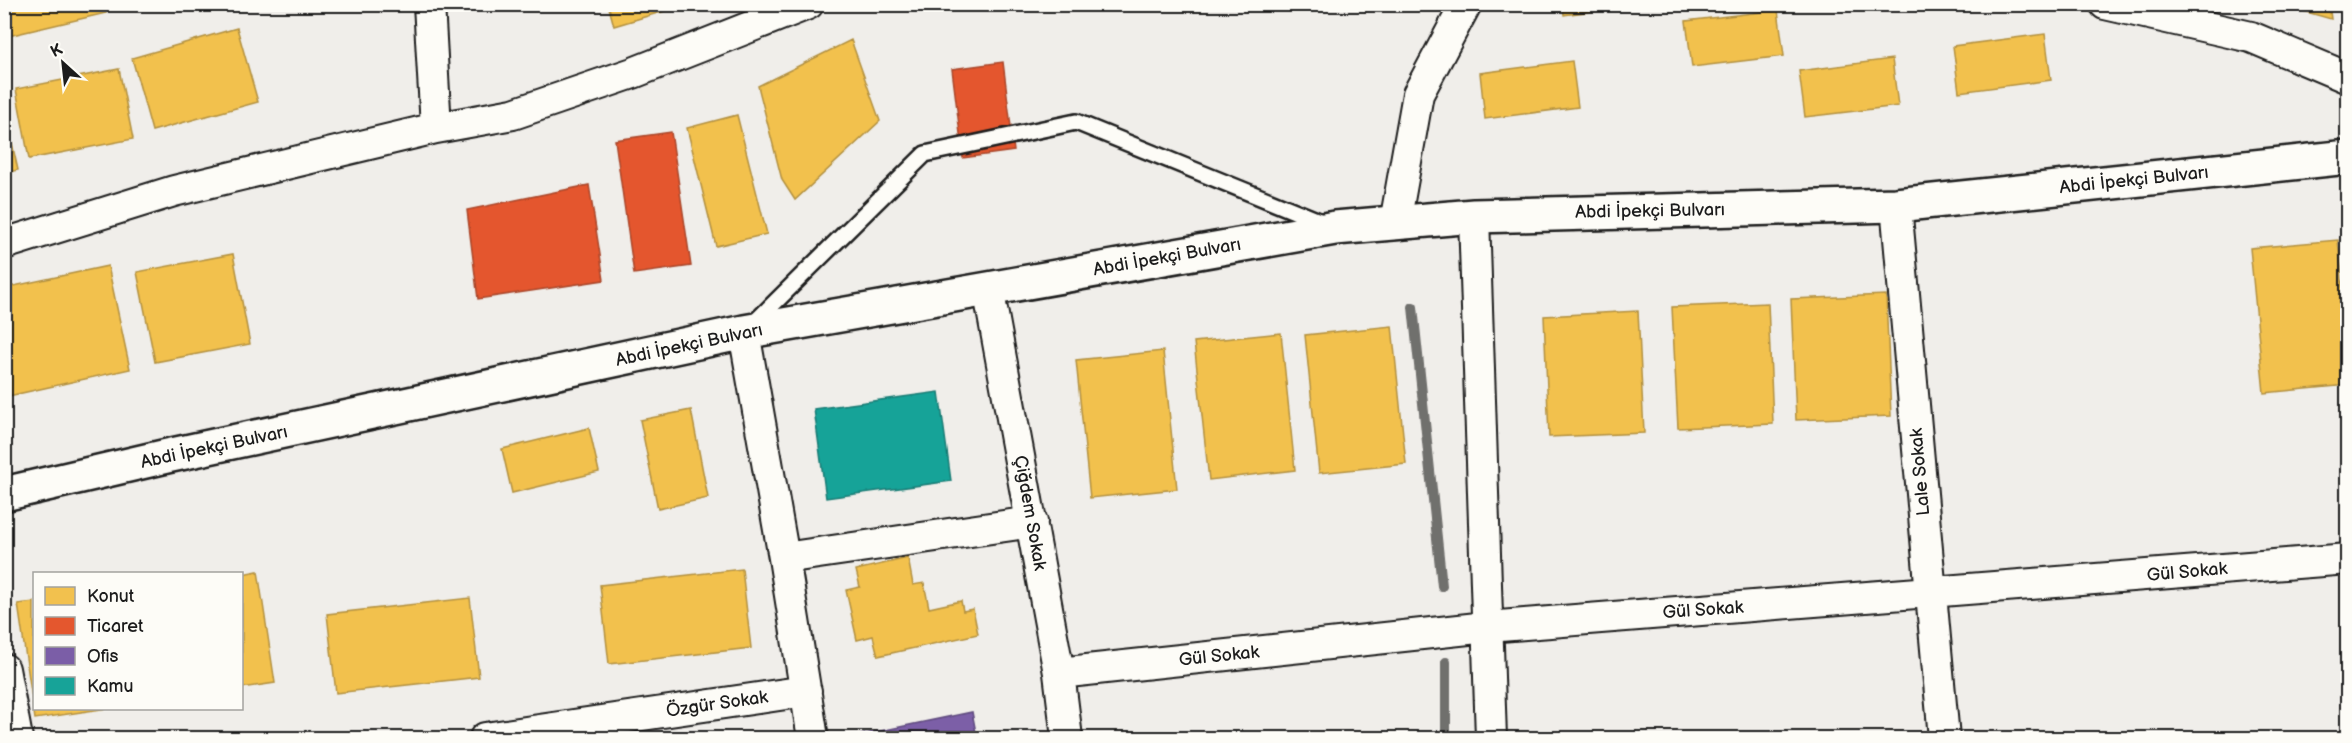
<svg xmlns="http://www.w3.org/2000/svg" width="2352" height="743" viewBox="0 0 2352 743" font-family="'Balsamiq Sans',sans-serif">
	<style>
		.homes { fill: #f2c14e; stroke: #b2903f; stroke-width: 1.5 }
		.shops { fill: #e4572e; stroke: #a84529; stroke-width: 1.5 }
		.offices { fill: #7b5ea7; stroke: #5e4a7d; stroke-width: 1.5 }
		.public { fill: #17a398; stroke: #187a73; stroke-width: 1.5 }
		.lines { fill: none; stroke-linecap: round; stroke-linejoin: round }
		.stream { stroke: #706f6d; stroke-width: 10 }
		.lane-casing { stroke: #1c1c1c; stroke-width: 20 }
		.street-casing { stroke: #1c1c1c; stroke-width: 34 }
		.secondary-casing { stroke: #1c1c1c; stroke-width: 38 }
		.lane { stroke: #fdfcf7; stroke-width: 15 }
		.street { stroke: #fdfcf7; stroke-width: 30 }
		.secondary { stroke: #fdfcf7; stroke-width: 33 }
		.labels { text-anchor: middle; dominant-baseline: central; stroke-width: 6; stroke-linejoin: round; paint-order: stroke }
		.street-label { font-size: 18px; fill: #1c1c1c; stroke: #fdfcf7 }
	</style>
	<rect width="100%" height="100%" fill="#f0eeea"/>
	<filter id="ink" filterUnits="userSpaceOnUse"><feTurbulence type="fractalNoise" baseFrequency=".0167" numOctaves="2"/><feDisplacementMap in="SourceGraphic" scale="12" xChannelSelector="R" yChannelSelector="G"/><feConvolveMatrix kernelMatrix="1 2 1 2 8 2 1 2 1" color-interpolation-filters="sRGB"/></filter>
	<g filter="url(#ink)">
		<path class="homes" d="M4,4H104L106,13L4,37Z
			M608,4H666L668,10L614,26Z
			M1563,4H1644L1564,15Z
			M2278,4H2329L2331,19Z
			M1778,10L1784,56L1692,67L1686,21Z
			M237,28L258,102L152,131L132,58Z
			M2045,34L2051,80L1959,92L1953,46Z
			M851,40L880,121L795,200L782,180L758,86Z
			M1892,59L1898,106L1805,117L1799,71Z
			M1572,61L1578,107L1485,119L1480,73Z
			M119,69L133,139L29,159L16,89Z
			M4,107L18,170L4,173Z
			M737,115L767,234L716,246L687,128Z
			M2338,240L2348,340V385L2264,393L2250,248Z
			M233,254L250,344L155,362L137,272Z
			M108,266L130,369L4,397V288Z
			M1886,295L1891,416L1796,420L1791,299Z
			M1768,303L1773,424L1678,428L1672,307Z
			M1638,311L1644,433L1549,437L1544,316Z
			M1392,326L1406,464L1319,473L1305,335Z
			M1281,333L1295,470L1209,480L1194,342Z
			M1163,351L1177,489L1090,498L1076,360Z
			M691,410L708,498L658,509L640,420Z
			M589,428L599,472L512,493L502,449Z
			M908,558L913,585L924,583L929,608L961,601L963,611L973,609L978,634L878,656L873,636L857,640L846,590L860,587L856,570Z
			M742,569L751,648L609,664L600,585Z
			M258,571L275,683L242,688V574Z
			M470,598L479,677L336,693L327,614Z
			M34,602V708H108L35,719L18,604Z"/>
		<path class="shops" d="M1003,62L1014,151L963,158L952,69Z
			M671,132L691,266L634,274L615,140Z
			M589,185L604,280L478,299L467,210Z"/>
		<path class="offices" d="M972,712L977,738H862L861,735Z"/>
		<path class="public" d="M939,392L951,481L826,498L814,409Z"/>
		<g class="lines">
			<path class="stream" d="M1413,307L1442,586
				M1446,738V662"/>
			<g class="lane-casing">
				<path id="lane" d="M752,325L925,154L1076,122L1324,223"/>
			</g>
			<g class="street-casing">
				<path id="street" d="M429,4L436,128
					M2105,4L2251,37L2348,78
					M1896,205L1944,738
					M1474,216L1491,738
					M1395,223L1418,94L1466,4
					M4,244L174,191L436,128L513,114L633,73L808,4
					M988,288L1059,673L1067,738
					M744,332L784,558L813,738
					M784,558L1032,522
					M4,669L17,738
					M1059,673L1487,627L2348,559
					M485,738L806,691"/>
			</g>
			<g class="secondary-casing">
				<path id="secondary" d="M4,494L167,456L744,332L1335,228L1474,216L1896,205L2348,157"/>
			</g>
			<use href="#lane" class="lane"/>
			<use href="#street" class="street"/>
			<use href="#secondary" class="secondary"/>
		</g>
	</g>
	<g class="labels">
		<g class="street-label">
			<text transform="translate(2134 180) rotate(-6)">Abdi İpekçi Bulvarı</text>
			<text transform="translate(1650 211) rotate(-1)">Abdi İpekçi Bulvarı</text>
			<text transform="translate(1167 257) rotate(-10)">Abdi İpekçi Bulvarı</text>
			<text transform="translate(689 345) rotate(-12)">Abdi İpekçi Bulvarı</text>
			<text transform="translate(214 447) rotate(-12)">Abdi İpekçi Bulvarı</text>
			<text transform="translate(1920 472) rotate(-95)">Lale Sokak</text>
			<text transform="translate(1030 513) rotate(80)">Çiğdem Sokak</text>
			<text transform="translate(2187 572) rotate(-5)">Gül Sokak</text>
			<text transform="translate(1703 610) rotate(-4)">Gül Sokak</text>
			<text transform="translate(1219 656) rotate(-6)">Gül Sokak</text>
			<text transform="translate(717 704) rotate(-8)">Özgür Sokak</text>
		</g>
	</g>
	<rect width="2352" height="743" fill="none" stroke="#fdfcf7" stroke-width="24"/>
	<rect x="12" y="12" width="2328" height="719" fill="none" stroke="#1c1c1c" stroke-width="2" filter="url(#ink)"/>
	<rect x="33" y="572" width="210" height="138" fill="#fdfcf7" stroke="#a3a29f" stroke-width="1.5"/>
	<rect x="45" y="587" width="30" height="18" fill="#f2c14e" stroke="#a3a29f" stroke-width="1.5"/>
	<text x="87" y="602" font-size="18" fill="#1c1c1c">Konut</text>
	<rect x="45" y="617" width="30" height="18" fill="#e4572e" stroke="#a3a29f" stroke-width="1.5"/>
	<text x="87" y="632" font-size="18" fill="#1c1c1c">Ticaret</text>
	<rect x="45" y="647" width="30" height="18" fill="#7b5ea7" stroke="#a3a29f" stroke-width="1.5"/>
	<text x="87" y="662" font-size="18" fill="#1c1c1c">Ofis</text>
	<rect x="45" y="677" width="30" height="18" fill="#17a398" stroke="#a3a29f" stroke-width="1.5"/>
	<text x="87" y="692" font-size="18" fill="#1c1c1c">Kamu</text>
	<g transform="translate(63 63) rotate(333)" stroke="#fdfcf7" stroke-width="4.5" paint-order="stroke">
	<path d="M0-4.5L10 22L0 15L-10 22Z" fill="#1c1c1c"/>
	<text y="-9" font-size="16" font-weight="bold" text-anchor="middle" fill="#1c1c1c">K</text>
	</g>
</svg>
